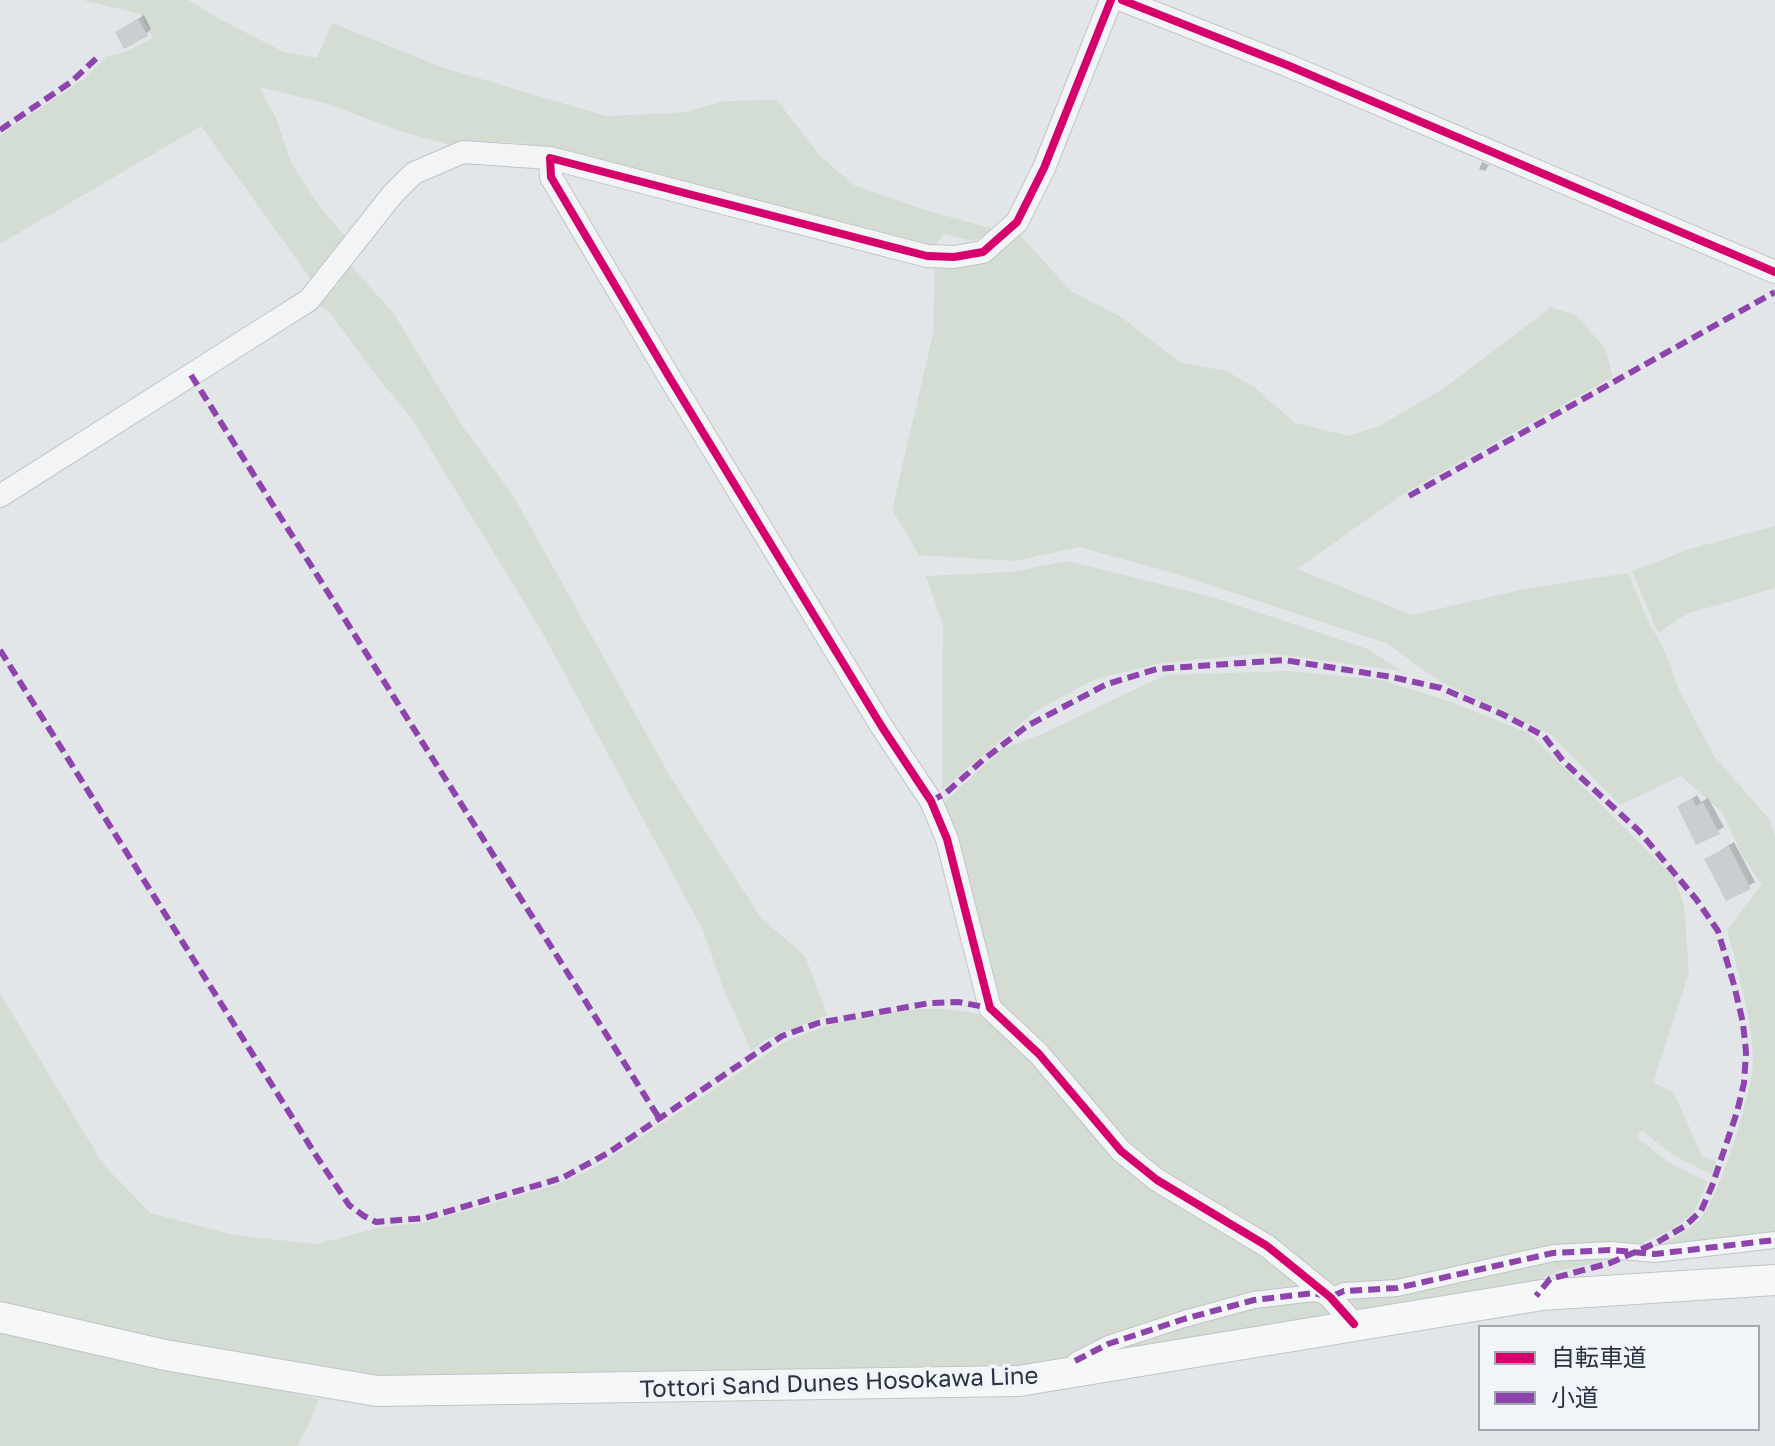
<svg xmlns="http://www.w3.org/2000/svg" width="1775" height="1446" viewBox="0 0 1775 1446" font-family="'Golos Text','Noto Sans JP',sans-serif">
	<style>
		.green { fill: #d4ddd4 }
		.shadow { fill: #0003 }
		.building { fill: #cbced1 }
		.lines { fill: none; stroke-linecap: round; stroke-linejoin: round }
		.pedestrian-casing { stroke: #c1c4c7; stroke-width: 18 }
		.minor-casing { stroke: #c1c4c7; stroke-width: 24 }
		.secondary-casing { stroke: #c1c4c7; stroke-width: 32 }
		.pedestrian { stroke: #f3f4f5; stroke-width: 16 }
		.minor { stroke: #f3f4f5; stroke-width: 22 }
		.secondary { stroke: #f6f7f7; stroke-width: 30 }
		.quiet { stroke: #8e44ad; stroke-width: 6; stroke-dasharray: 12 6; stroke-linecap: butt }
		.cycleway-casing { stroke: #f1f4f8; stroke-width: 13 }
		.cycleway { stroke: #d6006c; stroke-width: 8 }
		.labels { text-anchor: middle; dominant-baseline: central; stroke-width: 8; stroke-linejoin: round; paint-order: stroke }
		.street-label { font-size: 24px; fill: #293343; stroke: #f1f4f8 }
	</style>
	<rect width="100%" height="100%" fill="#e3e6e9"/>
	<path class="green" d="M82,0H188L225,22L284,52L317,58L332,23L441,67L606,116L680,113L725,101L777,100L819,155L854,185L922,209L997,230L973,241L944,234L933,248L522,143L495,142L457,147L403,132L325,103L259,87L276,118L291,163L319,206L345,236L312,281L201,126L0,244V135L84,79L107,56L125,52L153,38L140,14Z
		M1020,235L1071,291L1121,317L1181,363L1227,371L1255,388L1295,423L1349,436L1379,426L1443,389L1551,307L1577,316L1605,348L1613,377L1406,492L1297,569L1412,615L1524,589L1628,573L1650,625L1663,647L1680,692L1714,756L1769,819L1775,837V1234L1650,1251C1667,1241 1688,1233 1701,1218C1720,1195 1752,1093 1753,1062C1753,1023 1737,968 1727,930L1762,884L1743,857L1722,812L1681,776L1620,805L1551,735L1439,681L1386,643L1173,573L1079,547L1015,561L919,555L892,510L933,334L935,265C975,263 990,266 1020,235Z
		M348,262L394,314L461,424L514,497L671,778L761,918L805,956L827,1015L769,1038L751,1051L722,985L703,930L541,630L412,419L371,369L329,311L313,303L328,290L338,286L340,274Z
		M1775,526V588L1687,614L1658,633L1632,571L1690,549Z
		M1068,561L1212,597L1368,649L1402,671L1269,653L1161,663L1095,679L1033,713L942,790L943,625L926,576L1011,572Z
		M1289,671L1381,680L1449,701L1530,734L1674,877L1684,905L1689,973L1653,1082L1674,1093L1702,1156L1716,1161L1711,1174L1676,1157L1642,1131L1636,1137L1670,1163L1708,1182L1693,1213L1673,1229L1634,1247L1469,1268L1337,1290L1136,1158L998,1003L939,807L1002,749L1042,734L1165,675Z
		M0,993L103,1164L150,1213L234,1235L317,1244L377,1228L423,1223L556,1185L596,1167L785,1042C840,1017 942,993 998,1022L1073,1102L1211,1218L1312,1290L1067,1361L994,1370L445,1381L322,1373L0,1308Z
		M1622,1253L1596,1263L1558,1271L1523,1288L1359,1311L1348,1306L1342,1294L1510,1265Z
		M1318,1295L1332,1314L1328,1319L1092,1354L1190,1319Z
		M0,1330L319,1399L310,1422L297,1446H0Z"/>
	<path class="shadow" d="M144,15L151,29L146,34L117,32Z
		M1482,162L1489,165L1485,171L1479,169Z
		M1697,795L1701,802L1708,798L1724,827L1697,843L1680,807Z
		M1734,842L1755,882L1727,899L1707,859Z"/>
	<path class="building" d="M138,19L148,36L124,49L115,32Z
		M1692,798L1696,806L1703,802L1720,834L1696,845L1677,806Z
		M1729,846L1751,889L1726,901L1704,859Z"/>
	<g class="lines">
		<g class="pedestrian-casing">
			<path id="pedestrian" d="M1075,1361L1108,1344L1184,1319L1254,1300L1314,1293L1330,1297L1344,1291L1397,1288L1553,1253L1610,1250L1655,1254L1775,1240"/>
		</g>
		<g class="minor-casing">
			<path id="minor" d="M1111,0L1044,168L1017,222L983,252L954,257L927,256L550,158L551,177L668,375L882,727L931,801L947,839L990,1008L1039,1054L1121,1151L1157,1180L1267,1246L1330,1297L1354,1324
				M1122,0L1287,65L1775,272
				M0,496L309,300L392,195L414,173L463,152L550,158"/>
		</g>
		<g class="secondary-casing">
			<path id="secondary" d="M0,1317L165,1355L377,1391L1019,1381L1542,1295L1775,1280"/>
		</g>
		<use href="#pedestrian" class="pedestrian"/>
		<use href="#minor" class="minor"/>
		<use href="#secondary" class="secondary"/>
		<path class="quiet" d="M0,130L71,82L100,55
			M191,375L659,1118
			M1409,496L1775,292
			M0,650L317,1157L349,1205L364,1216L376,1222L425,1218L562,1178L608,1153L782,1036L818,1023L930,1003L958,1002L990,1008
			M931,801L946,793L983,760L1027,726L1107,684L1157,669L1284,660L1392,677L1441,688L1502,714L1544,736L1563,761L1639,831L1696,899L1718,931L1734,985L1743,1023L1746,1052L1744,1083L1737,1112L1712,1186L1701,1211L1685,1226L1656,1243L1610,1263L1550,1279L1536,1296
			M1075,1361L1108,1344L1184,1319L1254,1300L1314,1293L1330,1297L1344,1291L1397,1288L1553,1253L1610,1250L1655,1254L1775,1240"/>
		<g class="cycleway-casing">
			<path id="cycleway" d="M1111,0L1044,168L1017,222L983,252L954,257L927,256L550,158L551,177L668,375L882,727L931,801L947,839L990,1008L1039,1054L1121,1151L1157,1180L1267,1246L1330,1297L1354,1324
				M1122,0L1287,65L1775,272"/>
		</g>
		<use href="#cycleway" class="cycleway"/>
	</g>
	<g class="labels">
		<g class="street-label">
			<text transform="translate(839 1381) rotate(-2)">Tottori Sand Dunes Hosokawa Line</text>
		</g>
	</g>
	<rect x="1479" y="1326" width="280" height="104" fill="#f1f4f8" stroke="#a1a7b0" stroke-width="2"/>
	<rect x="1495" y="1352" width="40" height="12" fill="#d6006c" stroke="#a1a7b0" stroke-width="2"/>
	<text x="1551" y="1366" font-size="24" fill="#293343">自転車道</text>
	<rect x="1495" y="1392" width="40" height="12" fill="#8e44ad" stroke="#a1a7b0" stroke-width="2"/>
	<text x="1551" y="1406" font-size="24" fill="#293343">小道</text>
</svg>
